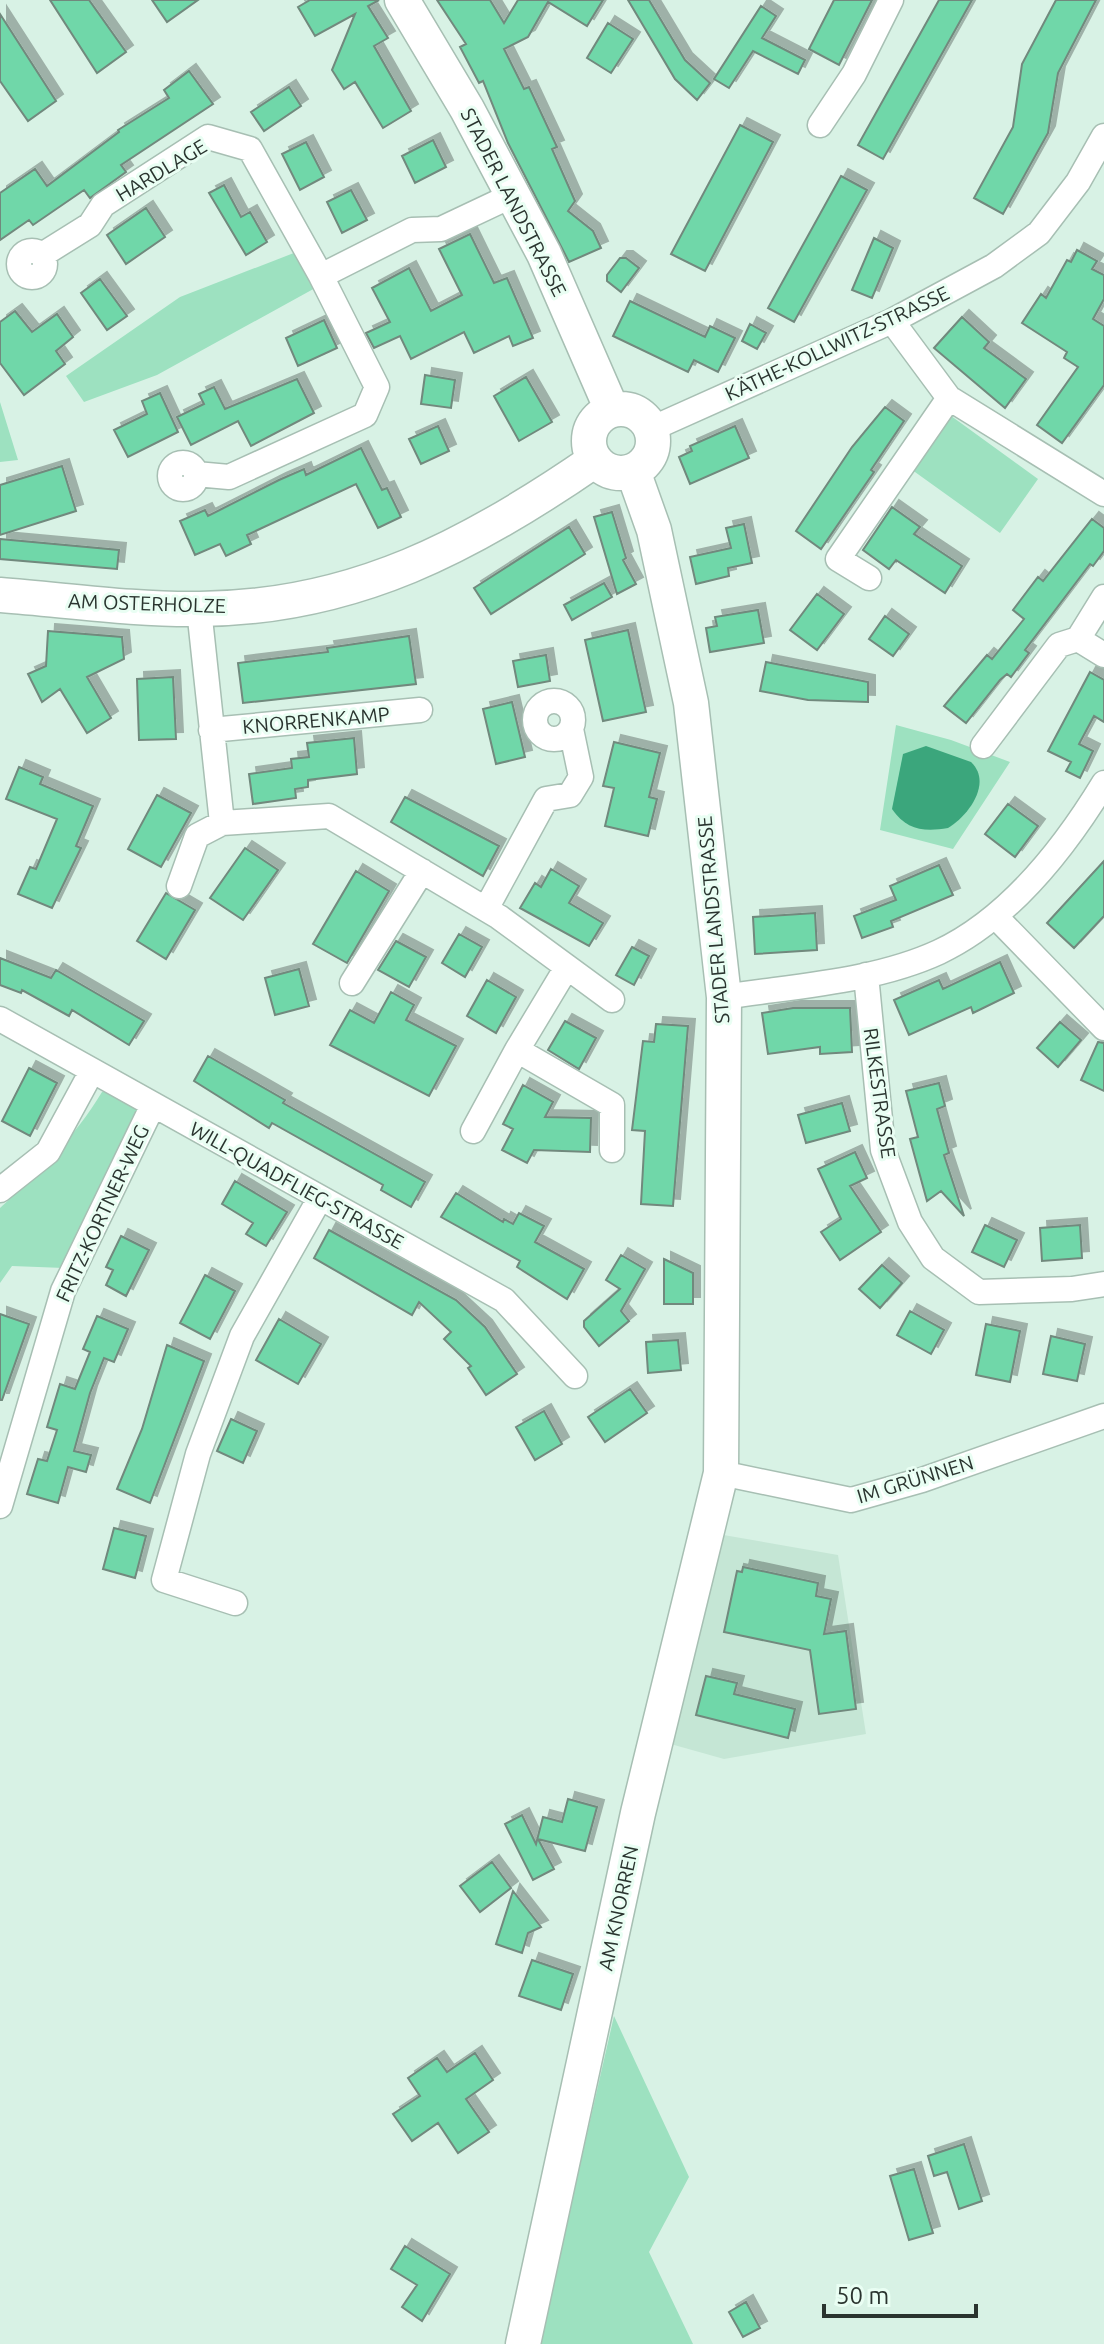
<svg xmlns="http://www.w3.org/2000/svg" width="1104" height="2344" viewBox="0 0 1104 2344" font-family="Ubuntu,sans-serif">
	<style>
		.built { fill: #c5e6d5 }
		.green { fill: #9de1c0 }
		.water { fill: #3ba67c }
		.building { fill: #6fd7a9; stroke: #71897d; stroke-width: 2; filter: url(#shadow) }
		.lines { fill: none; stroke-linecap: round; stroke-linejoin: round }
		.street-casing { stroke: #a7bfb3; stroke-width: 27 }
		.secondary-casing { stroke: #a7bfb3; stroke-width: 37 }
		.street { stroke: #fff; stroke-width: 24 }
		.secondary { stroke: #fff; stroke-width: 34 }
		.labels { text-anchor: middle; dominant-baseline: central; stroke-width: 6; stroke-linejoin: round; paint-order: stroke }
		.street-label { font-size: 20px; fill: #2a342f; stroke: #e9fef3 }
	</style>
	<defs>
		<filter id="shadow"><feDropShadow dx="7" dy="-7" stdDeviation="0" flood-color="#0004"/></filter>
	</defs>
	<rect width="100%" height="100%" fill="#d8f2e5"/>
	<path class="built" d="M712,1533L838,1555L866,1734L724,1759L660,1741Z"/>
	<path class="green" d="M299,251L317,287L157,375L84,402L66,376L180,297Z
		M0,402L18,460L0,462Z
		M947,413L1038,479L1000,533L908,467Z
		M896,725L951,740L1010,762L953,849L880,830Z
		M110,1091L137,1106L135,1131L64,1268L12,1266L0,1283V1208C38,1173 75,1137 102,1092Z
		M614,2016L689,2177L649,2252L693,2344H539Z"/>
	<path class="water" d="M926,746L971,762C993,783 968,816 948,828C924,832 906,830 892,809L903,754Z"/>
	<path class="building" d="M50,0H89L126,52L97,73Z
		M152,0H198L167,22Z
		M310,0H379L368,6L388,38L374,46L411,111L383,128L355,82L344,89L332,70L355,14L315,36L298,7Z
		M437,0H490L504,23L518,0H603L587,26L548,2L528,37L504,49L524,89L529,87L557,147L552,149L575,201L568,211L593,231L601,248L569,262L508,143L483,81L479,83L460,47L466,44Z
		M628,0H649L685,60L710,83L697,100L675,79Z
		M834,0H872L839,65L809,49Z
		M939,0H972L883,159L858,145Z
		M1056,0H1096L1058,73L1048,133L1003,214L974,198L1013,127L1022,64Z
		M761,6L776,16L762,38L805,60L798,74L753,51L729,88L714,79Z
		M0,14L56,101L28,121L0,81Z
		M608,23L633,39L611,73L587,58Z
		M189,71L213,104L121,165L126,172L90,198L84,190L33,225L29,220L0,240V193L35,169L47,186L119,132L118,130L169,98L164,90Z
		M289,87L301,106L264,131L251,112Z
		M740,125L773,142L705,271L671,254Z
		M433,140L446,167L415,183L402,156Z
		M306,142L324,177L300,190L282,154Z
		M841,176L867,190L794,322L768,308Z
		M224,185L241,217L250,212L267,242L246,255L209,193Z
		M351,190L367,220L342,233L327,202Z
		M146,208L165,237L126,264L107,235Z
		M470,234L494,283L507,278L533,338L513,346L509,336L474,353L464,332L411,359L400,336L374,348L366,333L390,322L372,288L409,268L431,311L462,295L439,249Z
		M874,238L893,248L872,298L852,290Z
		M1077,250L1097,261L1092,269L1104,275V299L1093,319L1104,326V385L1062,443L1037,425L1078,367L1064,358L1067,352L1022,323L1041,294L1046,298L1067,260L1071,262Z
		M620,258H626L639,268L621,292L607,281V275Z
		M100,279L127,316L107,330L81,293Z
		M630,301L705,337L710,326L735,338L718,372L694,360L688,372L613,336Z
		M15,311L32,332L57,314L73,337L56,351L65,364L24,395L0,363V322Z
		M962,317L989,342L984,348L1026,379L1005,408L934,348Z
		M324,320L337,348L298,366L286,338Z
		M750,324L766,333L757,349L742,341Z
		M425,375L455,380L451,408L421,404Z
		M526,377L552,422L519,441L494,396Z
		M297,379L314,413L251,446L238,421L191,445L177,417L204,404L199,394L214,387L225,409Z
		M160,393L178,432L128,457L114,430L147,414L142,401Z
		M885,407L904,421L871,470L874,472L821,549L796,531L852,447Z
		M438,426L449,451L421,464L409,439Z
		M735,426L749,458L690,484L679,457L692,451L690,446Z
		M361,448L382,490L387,488L401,517L378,528L356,484L247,535L251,544L226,556L220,544L195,555L180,521L205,510L208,516L279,480L304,469L306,475Z
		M62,466L76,511L0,535V485Z
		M892,507L920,527L914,534L962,566L945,593L896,560L889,569L863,550Z
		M612,512L626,558L623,560L636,584L617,594L594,517Z
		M1092,519L1104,528V551L1093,566L1090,564L1025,650L1029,653L1011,677L1007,674L1000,680L966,723L944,706L987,655L992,659L1024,619L1013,610L1038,577L1043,581Z
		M744,524L752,563L728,568L729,576L696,584L690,557L731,548L726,528Z
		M569,527L585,554L491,614L474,588Z
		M0,539L119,550L117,569L0,559Z
		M604,583L612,597L572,620L564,605Z
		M817,594L844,614L817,650L790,630Z
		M758,610L764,643L710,652L706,628L717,626L715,617Z
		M885,616L909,634L893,656L869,639Z
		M628,630L646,712L603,721L585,640Z
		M48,631L122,637L124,659L87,677L111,718L87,733L60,689L42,702L28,674L46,666Z
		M409,636L416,684L243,703L238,663L328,652L327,648Z
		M546,655L550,681L518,687L513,661Z
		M766,662L868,682V702L808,700L760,691Z
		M1090,672L1104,680V722L1094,716L1079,744L1093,751L1080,778L1066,771L1071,762L1048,751Z
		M173,677L176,739L139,740L137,679Z
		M512,702L525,757L496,764L483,709Z
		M354,738L357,774L308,780V787L295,789L296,798L253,804L249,774L292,768L291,759L309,757L307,743Z
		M614,742L660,753L649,797L657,799L648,836L605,826L614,788L603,786Z
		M19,767L43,777L40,784L93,806L76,846L81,848L52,908L18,894L30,867L36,869L57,819L6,799Z
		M157,795L191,813L161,867L128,849Z
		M405,797L499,846L483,876L391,822Z
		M1008,804L1038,826L1015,857L985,834Z
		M245,848L278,870L243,920L210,898Z
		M1104,861V916L1074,948L1047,923Z
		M939,865L953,895L891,921L893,927L862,938L854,916L896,900L890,886Z
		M551,869L579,886L569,903L603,923L589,946L520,908L535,883L541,887Z
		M356,871L389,891L347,963L313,944Z
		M166,893L195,910L166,959L137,941Z
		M815,913L817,950L755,954L753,917Z
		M459,934L482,947L465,977L442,963Z
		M396,941L426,957L409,987L378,970Z
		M632,947L649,956L634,985L616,975Z
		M0,958L51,978L56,970L144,1021L129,1045L72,1010L69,1016L22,990L21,993L0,985Z
		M1000,962L1014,993L973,1013L971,1007L909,1035L894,1000L939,980L943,989Z
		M299,969L309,1006L275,1015L265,978Z
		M487,980L516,997L496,1033L467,1016Z
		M391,992L414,1005L406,1020L456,1046L429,1096L330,1045L350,1010L374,1023Z
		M793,1008H850L852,1052L820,1054V1047L768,1054L762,1013Z
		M565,1021L596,1038L579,1069L548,1050Z
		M1060,1022L1081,1040L1058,1067L1037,1048Z
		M656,1024L688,1026L673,1206L641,1204L645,1131L632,1130L643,1041L654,1042Z
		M1098,1042L1104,1043V1091L1081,1080Z
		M208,1056L285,1100L283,1103L425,1182L411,1207L381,1190L383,1185L272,1123L269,1128L194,1081Z
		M29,1068L57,1083L30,1136L2,1121Z
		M939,1083L945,1106L937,1109L949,1153L944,1155L964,1216L941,1191L927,1201L910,1139L918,1137L906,1091Z
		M523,1085L553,1102L545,1117L591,1118L590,1152L534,1150L527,1163L502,1150L513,1129L503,1124Z
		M842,1103L850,1131L806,1143L798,1115Z
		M855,1152L867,1178L850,1186L881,1232L840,1260L821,1232L841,1219L818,1169Z
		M235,1181L287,1212L266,1246L246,1234L253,1223L222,1204Z
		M456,1193L503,1222L504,1219L513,1224L519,1213L544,1226L535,1242L584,1269L567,1299L517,1267L520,1261L441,1217Z
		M985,1225L1017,1240L1004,1267L972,1252Z
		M1080,1225L1082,1258L1042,1261L1040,1228Z
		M329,1230L456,1300L485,1327L517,1374L486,1395L468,1368L471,1366L444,1339L451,1332L419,1302L412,1315L314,1258Z
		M121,1236L149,1250L126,1296L106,1285L113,1270L106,1267Z
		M621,1255L645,1269L621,1311L629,1321L599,1346L584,1327V1321L620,1289L606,1280Z
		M664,1259L693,1273V1304H664Z
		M882,1265L902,1283L880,1308L859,1289Z
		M205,1275L235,1291L210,1339L180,1323Z
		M910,1311L944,1330L931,1354L897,1335Z
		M0,1314L29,1324L2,1400H0Z
		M97,1316L128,1329L114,1362L104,1358L90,1393L74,1451L91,1455L86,1472L68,1467L58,1503L27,1494L38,1459L47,1461L57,1430L47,1427L60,1384L75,1389L90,1352L83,1349Z
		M279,1319L321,1344L298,1384L256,1360Z
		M986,1324L1020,1331L1010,1382L976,1375Z
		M1051,1336L1085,1344L1077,1381L1043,1374Z
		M678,1340L681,1370L648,1373L646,1342Z
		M167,1345L204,1361L150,1503L117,1489L142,1429Z
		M630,1389L647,1413L605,1442L588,1417Z
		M544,1411L562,1444L535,1460L516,1427Z
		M231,1419L257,1431L243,1463L217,1451Z
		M114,1528L146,1536L135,1578L103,1569Z
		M743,1567L818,1583L816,1596L831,1599L824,1634L846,1631L856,1709L819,1714L810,1650L724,1632L737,1571L742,1572Z
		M706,1676L737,1683L734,1694L795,1709L788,1738L696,1715Z
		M568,1799L597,1807L585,1851L538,1839L554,1869L533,1880L505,1824L522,1815L536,1844L543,1817L562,1822Z
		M492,1862L511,1888L480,1912L460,1886Z
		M513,1891L541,1927L528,1933L522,1953L496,1944Z
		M532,1960L573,1974L561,2010L519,1996Z
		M475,2053L493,2080L466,2099L489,2132L458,2153L438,2123L412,2141L393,2114L420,2096L408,2078L437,2058L447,2072Z
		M964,2144L982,2201L959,2209L947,2172L934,2176L928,2156Z
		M914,2169L933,2233L909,2240L890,2176Z
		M405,2246L450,2274L422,2321L402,2307L417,2285L391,2269Z
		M746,2302L760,2328L743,2337L729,2312Z"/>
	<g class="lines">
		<g class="street-casing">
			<path id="street" d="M820,125L854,74L891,0
				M19 264a13 13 0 1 1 26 0a13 13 0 1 1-26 0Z
				M42,255L90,225L103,205L208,137L250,149L321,276
				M892,321L949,398L1104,494
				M651,429L892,321L994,266L1039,233L1078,182L1104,136
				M170 476a13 13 0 1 1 26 0a13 13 0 1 1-26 0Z
				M196,474L229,477L365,415L377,387L321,276L412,230L441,229L513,195
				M869,578L838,559L949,398
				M1104,597L1078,639L1104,655
				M199,609L222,823L329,816L499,917L612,1000
				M535 720a19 19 0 1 1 38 0a19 19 0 1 1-38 0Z
				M211,730L420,710
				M983,746L1059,645L1078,639
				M179,886L197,836L222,823
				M486,909L546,799L570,795L581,777L571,729
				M996,917L1104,1028
				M866,975L883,1150L910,1222L933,1258L979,1292L1072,1289L1104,1284
				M352,983L422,871
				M724,997C794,986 874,982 939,952C1009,919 1065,847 1104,783
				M0,1019L504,1300L575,1376
				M517,1050L612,1105V1150
				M473,1131L517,1050L567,967
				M0,1190L48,1152L92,1071
				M721,1473L851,1500L922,1480L1104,1416
				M0,1506L63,1291L153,1105
				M235,1603L164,1580L198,1454L242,1336L320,1198"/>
		</g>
		<g class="secondary-casing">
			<path id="secondary" d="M402,0L467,109L544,254L612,410
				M589 441a32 32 0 1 1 64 0a32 32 0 1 1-64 0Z
				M0,595C66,600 134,610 200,609C354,608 472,545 595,460
				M523,2344L638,1813L721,1473L724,997L691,703L654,530L633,471"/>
		</g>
		<use href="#street" class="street"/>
		<use href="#secondary" class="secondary"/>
	</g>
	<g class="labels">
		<g class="street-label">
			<text transform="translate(161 170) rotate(-31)">HARDLAGE</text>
			<text transform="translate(514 202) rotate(63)">STADER LANDSTRASSE</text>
			<text transform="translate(837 343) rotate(-25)">KÄTHE-KOLLWITZ-STRASSE</text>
			<text transform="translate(147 603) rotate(2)">AM OSTERHOLZE</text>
			<text transform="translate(316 720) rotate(-5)">KNORRENKAMP</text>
			<text transform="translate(713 920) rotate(-95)">STADER LANDSTRASSE</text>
			<text transform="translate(880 1093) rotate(82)">RILKESTRASSE</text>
			<text transform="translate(297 1185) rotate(29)">WILL-QUADFLIEG-STRASSE</text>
			<text transform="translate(102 1213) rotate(-65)">FRITZ-KORTNER-WEG</text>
			<text transform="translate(915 1479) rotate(-17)">IM GRÜNNEN</text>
			<text transform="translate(618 1908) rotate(-78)">AM KNORREN</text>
		</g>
	</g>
	<path d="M824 2304v12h152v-12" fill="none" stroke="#2a342f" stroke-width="4"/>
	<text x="836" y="2304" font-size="24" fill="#2a342f" stroke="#e9fef3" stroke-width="6" paint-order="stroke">50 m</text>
</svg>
